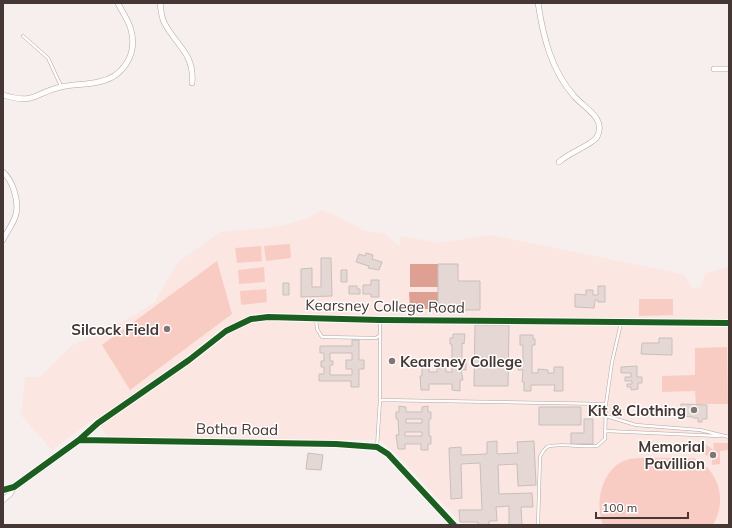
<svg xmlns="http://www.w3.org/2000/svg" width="732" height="528" viewBox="0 0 732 528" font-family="Mulish,sans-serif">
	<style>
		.built { fill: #fbe6e1 }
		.green { fill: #f9ccc3 }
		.water { fill: #dea092 }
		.building { fill: #e5d7d4; stroke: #c8bfbd; fill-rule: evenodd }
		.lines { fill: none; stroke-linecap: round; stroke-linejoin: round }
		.service-casing { stroke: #b0a7a5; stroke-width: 3.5 }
		.minor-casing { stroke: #b0a7a5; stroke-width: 6 }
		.service { stroke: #fefdfc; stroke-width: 2.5 }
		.minor { stroke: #fefdfc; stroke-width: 5 }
		.cycleway-casing { stroke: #fefefe; stroke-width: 8 }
		.cycleway { stroke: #1b5e20; stroke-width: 6 }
		.poi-dot { fill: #827775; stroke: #fefefe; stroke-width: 1.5 }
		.labels { text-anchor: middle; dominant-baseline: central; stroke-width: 3; stroke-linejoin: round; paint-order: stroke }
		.street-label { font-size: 15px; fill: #443734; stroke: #fefefe }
		.poi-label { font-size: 15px; font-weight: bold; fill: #443734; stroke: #fefefe; text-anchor: end }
	</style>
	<rect width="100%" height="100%" fill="#f6efee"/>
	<path class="built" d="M321,210L343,219L362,230L385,234L399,246L401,236L438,243L491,235L683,274L692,288L701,287L705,273L729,267V525H463L405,463L383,442L378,440L109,439L95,418L52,450L21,415L25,377H40L71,346L121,323L154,303L177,263L220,232L268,228L288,224L308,218Z"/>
	<path class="green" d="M290,244L291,258L266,261L264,246Z
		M261,246L262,261L237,263L235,248Z
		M217,261L232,314L130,390L102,345Z
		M264,267L265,282L239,284L238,270Z
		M266,289L267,302L241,305L240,291Z
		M639,299H673V315L639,316Z
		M727,347L728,404H696L695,391L662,392V376L695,375V348Z
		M702,442L714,450L713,443H729V450L720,451V464L712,465V459L697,449Z
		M694,458C720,471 727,501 713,525H603C594,503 602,465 630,459C645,456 677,459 694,458Z"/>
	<path class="water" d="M410,264H438V287H410Z
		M409,292H438V309H410Z"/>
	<path class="building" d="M366,253L373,255L372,259L382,262L379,270L368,268L369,266L356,262L359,254L365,256Z
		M321,258H331L332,296L301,297V269L312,268V287H321Z
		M438,264H458V281H480V310H438Z
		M341,270H347V282H341Z
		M371,280H379V297H371V294H363V285H371Z
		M283,283H289V295H283Z
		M349,286H357V289H360V294H349Z
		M598,286H605V302H598V300H595L594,308L575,307V294L586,295V290H593V295H598Z
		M475,325H509L508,386H474Z
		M453,334H465L464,344L462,343V361H466V370H461L463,380H460V391L452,390V384H429V390H421L420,376H422V366H429V372H437V368H446V372H452V344H450V338H453Z
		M520,335H533V339H535V345H532V373H538V369L548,370V373H554V367H563V391H554L555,385H531V391H524V382H522L523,370H518V362H523V345H520Z
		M659,338H672V355L641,354L642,343H659Z
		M352,340H359V360H364V369H359V387H351V381H319V374H324V367H321V361H324V353H320V346H352ZM330,353H352V360H346V369H352V375H330V365H333V361H330Z
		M637,366V377H642V383H638V389L631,390V387H627V384H632V381H625V377H631V373H621V367Z
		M681,404L707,405V419H702V422H698V418H693V417L681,416Z
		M399,406L406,407V412H422V407L428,406V412H431V419H429V436H431V444H428V450H421V444H405V449H398L396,435H399L398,419H396V412H399ZM406,419H422V423H406ZM405,432H422V436H405Z
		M539,407H581V425H539Z
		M584,419H593V444H571V433H584Z
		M497,441V454L518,453L517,442L534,441L536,485L518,486L517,464L498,465L499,494L532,493L533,507H521L522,525H509V506L496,507L497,521H489V525H478V522H460L459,510H482L480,463L461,464L462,498L451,499L449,448L461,447V455L487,454V442Z
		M308,453L323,455L321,470L306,469Z"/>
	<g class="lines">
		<g class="service-casing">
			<path id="service" d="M23,36L48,58L61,86
				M316,318L317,329L322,337L376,338L379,336
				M380,400L606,404
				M606,416L636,425L700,430L729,437
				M606,431L720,436
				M377,447L380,400V321
				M538,525L540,457C542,453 543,450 547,447C558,442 584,448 597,446L605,439L606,404L612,362L621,323"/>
		</g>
		<g class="minor-casing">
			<path id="minor" d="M160,3C161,9 161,16 164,22C175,45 195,53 192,83
				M538,3C543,36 551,70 574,96C584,108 607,118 597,137C592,145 568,153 559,162
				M714,69H729
				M3,95C36,105 33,93 61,87C73,84 86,85 98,82C122,78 138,55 131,30C129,21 122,12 118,3
				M3,172C13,181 19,201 16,214C14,223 7,231 3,240
				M79,440L336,444L377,447L388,454L454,525
				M3,490L14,487L79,440L98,423L189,360L226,331L251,319L268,317L380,320L729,323
				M3,500L10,494L14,487"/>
		</g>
		<use href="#service" class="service"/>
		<use href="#minor" class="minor"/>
		<g class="cycleway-casing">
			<path id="cycleway" d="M79,440L336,444L377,447L388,454L454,525
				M3,490L14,487L79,440L98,423L189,360L226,331L251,319L268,317L380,320L729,323"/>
		</g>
		<use href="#cycleway" class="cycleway"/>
	</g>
	<g class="poi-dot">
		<circle cx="167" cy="329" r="4"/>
		<circle cx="392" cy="361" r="4"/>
		<circle cx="694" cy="410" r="4"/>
		<circle cx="713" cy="455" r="4"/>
	</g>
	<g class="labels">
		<g class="street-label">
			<text transform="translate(385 306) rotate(1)">Kearsney College Road</text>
			<text transform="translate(237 429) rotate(1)">Botha Road</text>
		</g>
		<g class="poi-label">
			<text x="159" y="329">Silcock Field</text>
			<text x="400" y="361" text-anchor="start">Kearsney College</text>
			<text x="686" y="410">Kit &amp; Clothing</text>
			<text x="705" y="446">Memorial<tspan x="705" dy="17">Pavillion</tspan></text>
		</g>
	</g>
	<rect width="732" height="528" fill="none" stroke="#443734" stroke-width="8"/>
	<path d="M596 512v6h92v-6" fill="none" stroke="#443734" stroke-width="2"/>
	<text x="602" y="512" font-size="12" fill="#443734" stroke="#fefefe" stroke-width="3" paint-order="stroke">100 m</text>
</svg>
